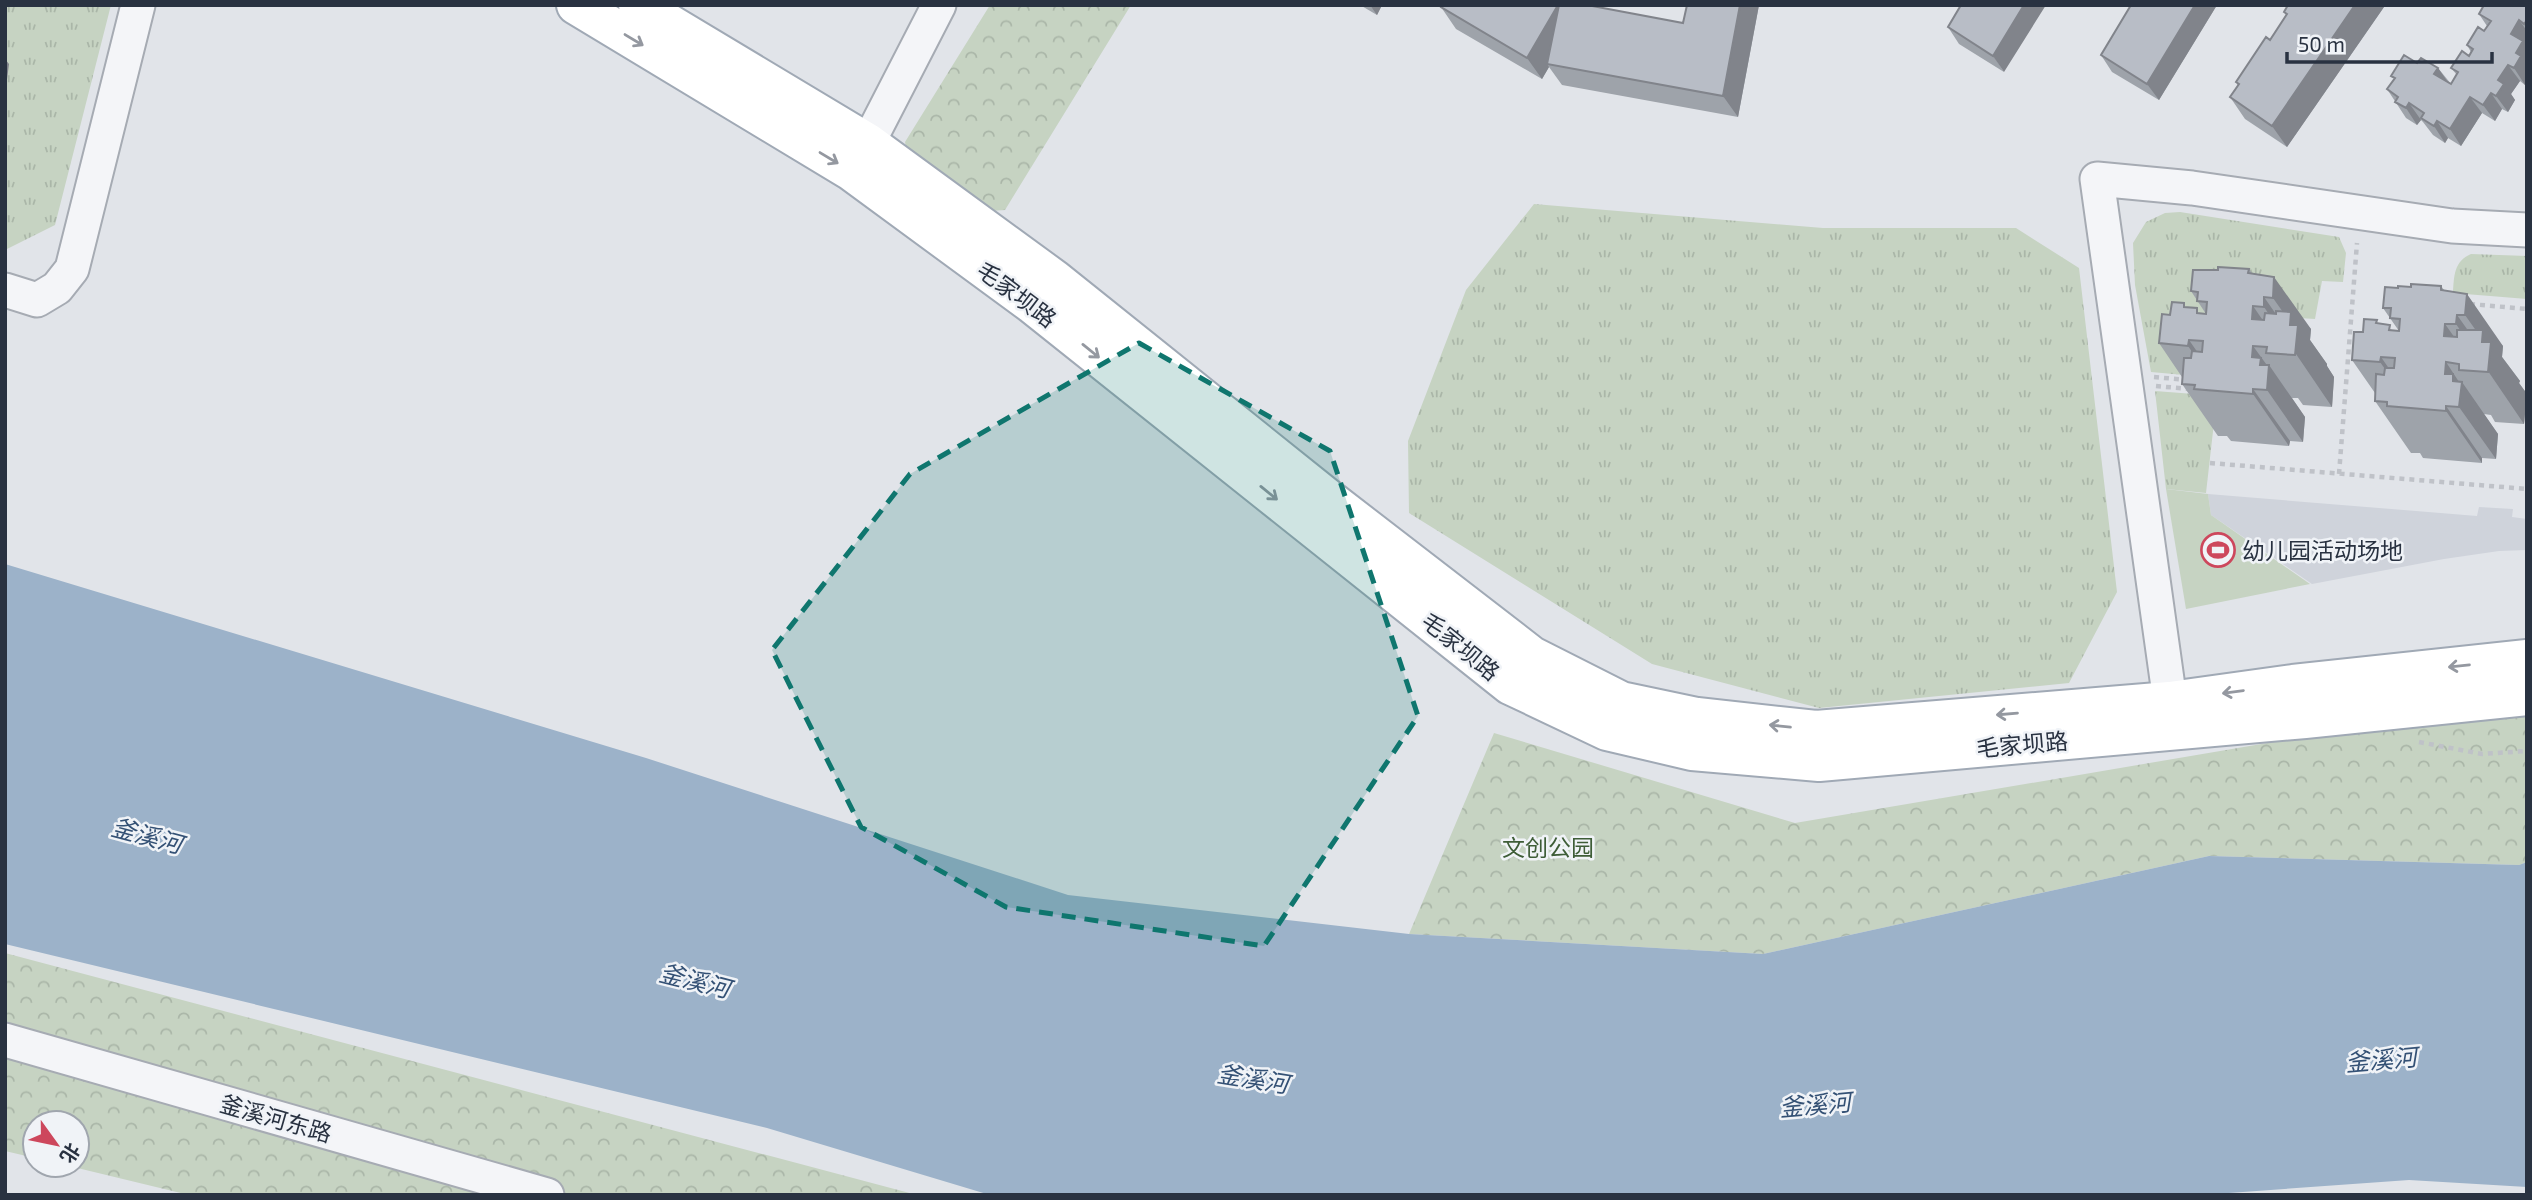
<svg xmlns="http://www.w3.org/2000/svg" width="2532" height="1200" viewBox="0 0 2532 1200" font-family="'Exo 2','Noto Sans SC',sans-serif">
	<style>
		.built { fill: #cfd3db }
		.grass { fill: url(#grass-tufts) }
		.park { fill: url(#park-crowns) }
		.pitch { fill: #c6d3c2 }
		.water { fill: #9cb2c9 }
		.lines { fill: none; stroke-linecap: round; stroke-linejoin: round }
		.minor-casing { stroke: #a6abb3; stroke-width: 37 }
		.major-casing { stroke: #a0a9b5; stroke-width: 42 }
		.path { stroke: #bfc2c8; stroke-width: 4.5; stroke-dasharray: 5 5; stroke-linecap: butt }
		.minor { stroke: #f4f5f8; stroke-width: 33 }
		.major { stroke: #fff; stroke-width: 38 }
		.wall { fill: #9ea3aa }
		.shaded-wall { fill: #81848b }
		.building { fill: #b8bdc6; stroke: #81848b; stroke-width: 2 }
		.oneway { stroke: #9498a0 }
		.marked { fill: #0f766e; fill-opacity: 0.2; stroke: #0f766e; stroke-width: 5; stroke-dasharray: 14 9; stroke-linejoin: round }
		.labels { text-anchor: middle; dominant-baseline: central; stroke-width: 5; stroke-linejoin: round; paint-order: stroke }
		.street-label { font-size: 23px; fill: #293241; stroke: #f0f3f7 }
		.poi-label { font-size: 23px; fill: #293241; stroke: #f0f3f7; text-anchor: start }
		.park-label { font-size: 23px; fill: #3e5d37; stroke: #f0f3f7 }
		.water-label { font-size: 24px; font-style: italic; fill: #345175; stroke: #f0f3f7 }
	</style>
	<defs>
		<pattern id="grass-tufts" width="24" height="20" patternUnits="userSpaceOnUse" patternTransform="scale(1.75)"><rect width="24" height="20" fill="#c6d3c2"/><path d="M3 7l-1-3M5 7V3M7 7l1-3M15 17l-1-3M17 17v-4M19 17l1-3" fill="none" stroke="#aab6a8"/></pattern>
		<pattern id="park-crowns" width="20" height="18" patternUnits="userSpaceOnUse" patternTransform="scale(1.75)"><rect width="20" height="18" fill="#c6d3c2"/><path d="M2 6a3 3 0 1 1 6 0M12 15a3 3 0 1 1 6 0" fill="none" stroke="#aab6a8"/></pattern>
	</defs>
	<rect width="100%" height="100%" fill="#e1e4e9"/>
	<path class="built" d="M2208,494L2477,516L2479,507L2513,509L2512,517L2527,519V550L2499,551L2444,559L2312,584L2211,515Z"/>
	<path class="grass" d="M5,5H111L55,225L5,250Z
		M1534,204L1823,228H2016L2079,268L2117,592L2069,683L1819,708L1652,664L1409,513L1408,441L1466,290Z
		M2180,212L2339,237L2346,253L2343,282L2322,281L2315,319L2205,312L2195,376L2151,372L2135,285L2133,243L2146,222L2165,213Z
		M2471,254L2527,256V299L2453,293C2454,276 2454,261 2471,254Z
		M2155,391L2194,394L2216,405L2206,493L2166,489Z"/>
	<path class="park" d="M990,5H1131L1005,210L990,211L908,158L905,142Z
		M2527,716V862L2519,865L2209,856L1763,954L1409,934L1494,733L1795,823L2303,737Z
		M5,953L917,1195H189L65,1165H77V1123H35V1158L5,1151Z"/>
	<path class="pitch" d="M2166,489L2208,494L2211,515L2310,584L2186,609Z"/>
	<path class="water" d="M5,564L646,758L1068,895L1409,934L1763,954L2209,856L2519,865L2527,862V1187L2409,1180L2201,1195H990L767,1128L5,944Z"/>
	<g class="lines">
		<g class="minor-casing">
			<path id="minor" d="M868,143L939,5
				M5,290L37,300L57,288L72,269L138,5
				M2170,701L2097,179L2192,188L2452,226L2527,230
				M5,1040L547,1195"/>
		</g>
		<g class="major-casing">
			<path id="major" d="M576,5L851,171L1032,304L1510,685L1607,731L1692,751L1819,762L2305,719L2527,696
				M638,5L868,143L1054,279L1326,497L1532,656L1621,701L1697,717L1816,730L2170,701L2293,684L2527,659"/>
		</g>
		<path class="path" d="M2470,304L2527,309
			M2154,377L2187,380
			M2156,386L2189,389
			M2210,463L2527,489
			M2339,474L2357,243
			M2419,742L2482,754L2527,751"/>
		<use href="#minor" class="minor"/>
		<use href="#major" class="major"/>
	</g>
	<path class="wall" d="M1360,5H1382L1377,15Z
		M1687,5H1759L1738,117L1562,85L1549,67L1542,79L1456,29L1441,7L1683,23Z
		M1961,5L2004,72L1959,44L1948,27Z
		M2131,5H2217L2159,100L2112,72L2101,55Z
		M2527,5V82L2525,85L2520,81L2511,94L2515,100L2508,112L2502,109L2495,121L2482,113L2461,146L2448,138L2445,143L2433,135L2423,122L2421,120L2417,125L2406,118L2387,89L2394,79L2391,76L2417,63L2438,68L2451,84L2457,75L2451,68L2469,56L2471,52L2467,45L2484,31L2487,26L2479,14Z
		M2384,7L2287,147L2245,119L2230,97L2238,86L2236,82L2270,40L2286,15L2284,12Z
		M2249,269L2252,273L2311,329L2310,340L2327,364V366L2334,377L2332,407L2303,405L2298,398H2292L2305,417L2303,442L2290,441L2289,446L2231,441L2227,436H2218L2182,384V377L2159,343L2170,315L2187,307L2201,314H2206L2191,291Z
		M2441,286L2444,290L2503,346L2502,357L2520,381L2519,383L2527,394L2524,424L2495,422L2491,415L2484,414L2498,434L2496,459L2482,458V463L2423,458L2420,453H2411L2375,401V393L2352,360L2363,332L2379,324L2394,331H2399L2383,308L2398,288L2411,287Z"/>
	<path class="shaded-wall" d="M1370,5H1382L1377,15Z
		M1558,5H1564L1547,64L1549,67L1542,79L1527,58Z
		M1740,5H1759L1738,117L1723,96Z
		M2024,5H2046L2004,72L1993,56Z
		M2195,5H2217L2159,100L2147,84Z
		M2355,5H2383L2384,7L2287,147L2272,126Z
		M2519,20L2527,31V82L2525,85L2514,68L2516,53L2511,34Z
		M5,59L9,64L5,95Z
		M2508,65L2520,81L2511,94L2515,100L2508,112L2496,96L2498,80Z
		M2438,68L2450,85L2434,74Z
		M2491,93L2502,109L2495,121L2483,105Z
		M2470,97L2482,113L2461,146L2450,129Z
		M2409,103L2421,120L2417,125L2406,108Z
		M2437,121L2448,138L2445,143L2434,126Z
		M2274,277L2311,329L2310,340L2327,364V366L2334,377L2332,407L2264,307V297L2296,343L2290,325V322L2273,298Z
		M2467,294L2503,346L2502,357L2520,381L2519,383L2527,394L2524,424L2456,324L2457,315L2489,360L2482,342V339L2465,315Z
		M2253,306L2286,354L2252,319Z
		M2445,324L2479,372L2444,336Z
		M2189,340L2225,392H2220L2188,346Z
		M2253,346L2269,368V365L2305,417L2303,442L2267,390L2252,357Z
		M2381,357L2417,409L2413,408L2380,362Z
		M2446,362L2461,385L2462,382L2498,434L2496,459L2459,407L2445,374Z
		M2253,389L2290,441L2289,446L2253,394Z
		M2446,406L2482,458V463L2446,411Z"/>
	<path class="building" d="M1442,5H1558L1527,58L1441,7Z
		M1559,5H1587L1683,23L1687,5H1740L1723,96L1547,64Z
		M1961,5H2024L1993,56L1948,27Z
		M2131,5H2195L2147,84L2101,55Z
		M2288,5H2355L2272,126L2230,97L2239,84L2236,82L2266,37L2270,40L2287,14L2284,12Z
		M2484,5H2527V20L2524,24L2519,20L2511,34L2523,41L2516,53L2521,56L2514,68L2508,65L2498,80L2504,84L2496,96L2491,93L2483,105L2470,97L2450,129L2437,121L2434,126L2421,118L2424,113L2409,103L2406,108L2395,102L2398,97L2387,89L2395,78L2391,76L2404,55L2417,63L2421,58L2438,68L2434,74L2451,84L2458,72L2451,68L2462,51L2469,56L2473,49L2467,45L2478,27L2484,31L2491,21L2479,14Z
		M2218,267L2249,269L2248,273L2274,277L2273,298L2264,297V307L2253,306L2252,319L2264,320L2265,313L2276,314V311L2291,312L2290,325H2298L2295,355L2266,353L2267,347L2253,346L2252,357L2261,358L2260,365H2269L2267,390L2253,389V394L2194,389L2195,385L2182,384L2184,358H2191L2192,351L2202,352L2203,341L2189,340L2188,346L2159,343L2162,314L2170,315L2172,302L2184,303V307L2197,308V313L2206,314L2207,302L2197,301L2198,292L2191,291L2193,270H2218Z
		M2411,284L2441,286V290L2467,294L2465,315H2457L2456,324H2445L2444,336L2457,337V330H2483L2482,342H2491L2488,372L2459,370V364L2446,362L2445,374H2453V381L2462,382L2459,407L2446,406V411L2387,406V402L2375,401L2376,374L2384,375L2385,368H2394L2395,358L2381,357L2380,362L2352,360L2354,332H2363L2364,319L2377,320L2376,323L2390,325L2389,330L2399,331L2400,319L2390,318L2391,308H2383L2385,287L2398,288V286L2411,287Z"/>
	<defs><path id="oneway-shaft" d="M-6 0H5M1.5-3L5.5 0L1.5 3" fill="none" stroke-width="1.6" stroke-linecap="round" stroke-linejoin="round" transform="scale(1.75)"/></defs>
	<g class="oneway">
		<use href="#oneway-shaft" transform="translate(634 40) rotate(31)"/>
		<use href="#oneway-shaft" transform="translate(829 158) rotate(31)"/>
		<use href="#oneway-shaft" transform="translate(1091 351) rotate(39)"/>
		<use href="#oneway-shaft" transform="translate(1269 493) rotate(39)"/>
		<use href="#oneway-shaft" transform="translate(2459 666) rotate(174)"/>
		<use href="#oneway-shaft" transform="translate(2233 692) rotate(172)"/>
		<use href="#oneway-shaft" transform="translate(2007 714) rotate(175)"/>
		<use href="#oneway-shaft" transform="translate(1780 726) rotate(-174)"/>
	</g>
	<path class="marked" d="M1139,343L1330,451L1418,716L1264,946L1006,907L861,827L772,650L910,474Z"/>
	<defs>
		<g id="stadium-ring" transform="scale(1.75)"><circle r="9.5" fill="#f0f3f7" stroke="#cd475c" stroke-width="1.5"/><path d="M0-5a6.5 5 0 1 0 0 10a6.5 5 0 1 0 0-10ZM-3.5-1.8h7v3.6h-7Z" fill="#cd475c"/></g>
	</defs>
	<g fill-rule="evenodd">
		<use href="#stadium-ring" x="2218" y="550"/>
	</g>
	<g class="labels">
		<g class="street-label">
			<text transform="translate(1017 294) rotate(37)">毛家坝路</text>
			<text transform="translate(1461 646) rotate(39)">毛家坝路</text>
			<text transform="translate(2022 744) rotate(-5)">毛家坝路</text>
			<text transform="translate(276 1118) rotate(16)">釜溪河东路</text>
		</g>
		<g class="poi-label">
			<text x="2242" y="550">幼儿园活动场地</text>
		</g>
		<g class="park-label">
			<text x="1548" y="847">文创公园</text>
		</g>
		<g class="water-label">
			<text transform="translate(147 835) rotate(15)">釜溪河</text>
			<text transform="translate(695 980) rotate(14)">釜溪河</text>
			<text transform="translate(2381 1059) rotate(-5)">釜溪河</text>
			<text transform="translate(1253 1078) rotate(9)">釜溪河</text>
			<text transform="translate(1815 1104) rotate(-5)">釜溪河</text>
		</g>
	</g>
	<rect width="2532" height="1200" fill="none" stroke="#293241" stroke-width="14"/>
	<g transform="translate(56 1144) rotate(123)"><circle r="33" fill="#f0f3f7" stroke="#a0a6ae" stroke-width="2"/>
	<path d="M0-5L12 26L0 18L-12 26Z" fill="#cd475c"/>
	<text y="-10" font-size="19" font-weight="bold" text-anchor="middle" fill="#293241">北</text>
	</g>
	<path d="M2287 52v10h205v-10" fill="none" stroke="#293241" stroke-width="3.5"/>
	<text x="2298" y="52" font-size="21" fill="#293241" stroke="#f0f3f7" stroke-width="5" paint-order="stroke">50 m</text>
</svg>
